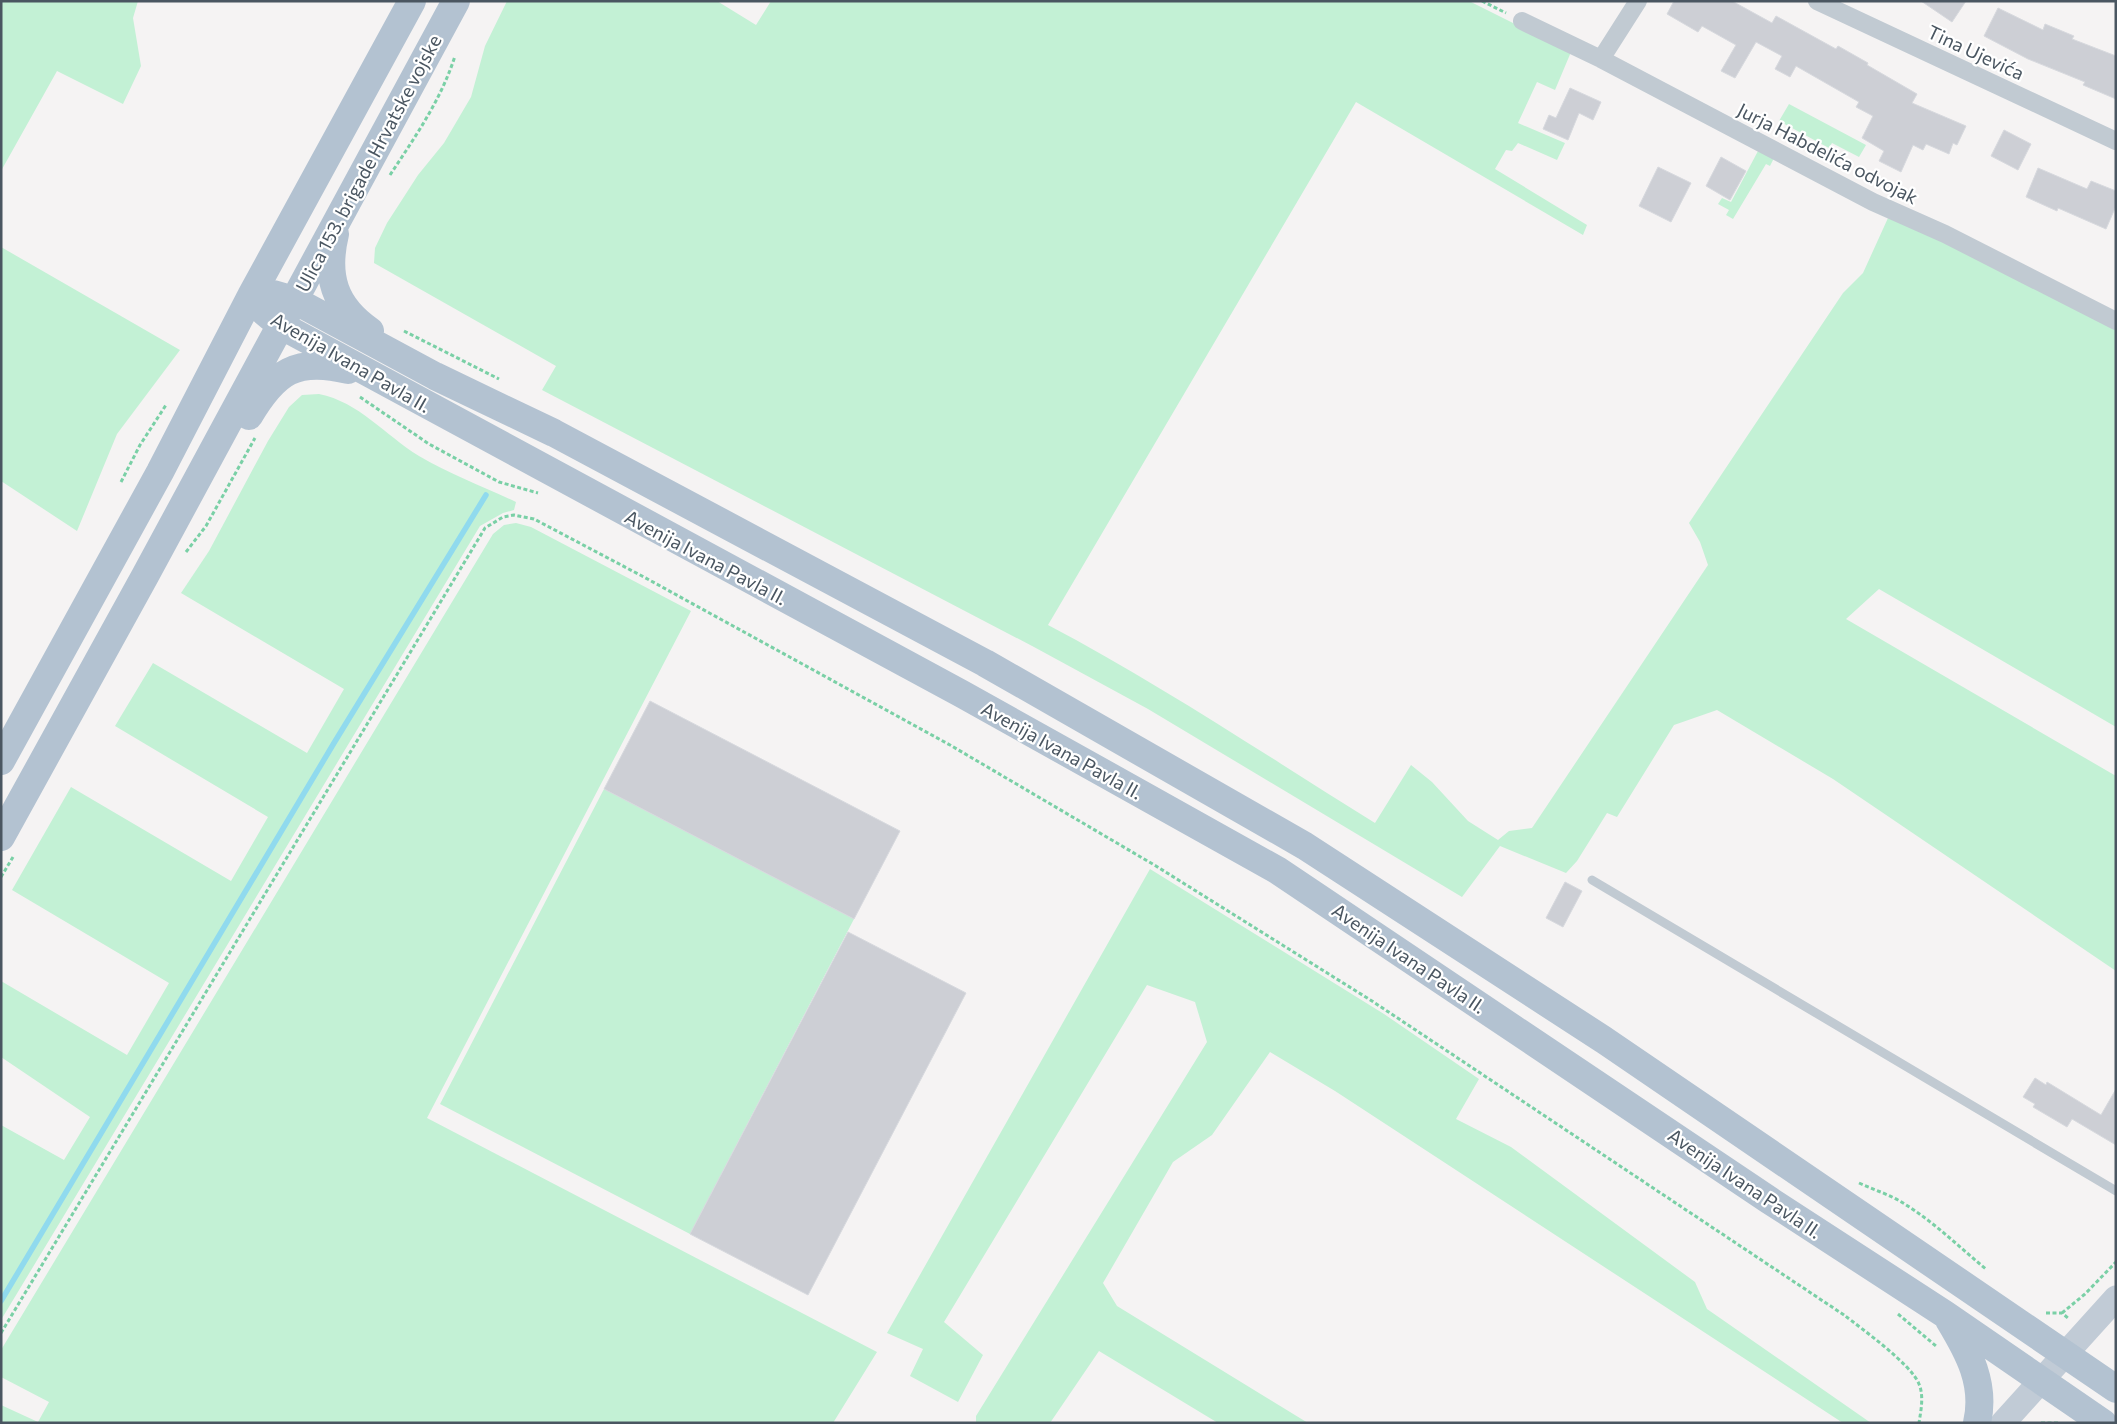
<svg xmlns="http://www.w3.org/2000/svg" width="2117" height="1424" viewBox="0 0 2117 1424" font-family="Commissioner,sans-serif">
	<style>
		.green { fill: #c3f1d5 }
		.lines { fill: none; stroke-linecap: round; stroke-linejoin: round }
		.stream { stroke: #90daee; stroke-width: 5.5 }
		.building { fill: #cdcfd5; stroke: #d7d9de }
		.path { stroke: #7ad0a6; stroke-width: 3; stroke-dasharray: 4 2.5; stroke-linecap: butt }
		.lane { stroke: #c1cad2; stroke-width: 9 }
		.street { stroke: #c1cad2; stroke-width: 18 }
		.secondary { stroke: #c1cbd6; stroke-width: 25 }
		.primary { stroke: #b3c2d1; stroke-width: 28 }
		.labels { text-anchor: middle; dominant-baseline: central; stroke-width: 4.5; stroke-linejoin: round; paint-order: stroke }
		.street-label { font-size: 19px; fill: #4a5661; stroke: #fff }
	</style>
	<rect width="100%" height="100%" fill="#f5f3f3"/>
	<path class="green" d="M1,1H138L133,18L141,66L123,104L57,71L1,171Z
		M507,1H717L756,25L771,1H1469L1571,52L1555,90L1537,82L1518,123L1565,143L1557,160L1518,143L1512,151L1506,150L1495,169L1587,225L1583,235L1356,102L1048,625C1160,684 1267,756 1375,823L1411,765L1432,782L1468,821L1498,840L1509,831L1532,828L1708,565L1700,542L1689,523L1843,293L1863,273L1888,218L1941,239L2116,327V727L1879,589L1846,619L2116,776V971L1833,779L1717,710L1674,725L1617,817L1607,813L1577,861L1566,873L1500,846L1462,897L1148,709L1034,647L542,390L556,366L374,263L375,248L387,223L418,175L444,143L471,97L485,46Z
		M1789,104L1866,145L1859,157L1832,143L1829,148L1779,121Z
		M1758,151L1774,158L1770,166L1766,164L1733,219L1726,215L1729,210L1718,204L1722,198L1731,202Z
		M1,247L180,350L117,434L77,531L1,481Z
		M319,394C359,402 385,435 419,456C450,474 484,487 516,502L514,510L503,513L480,526L1,1320V1125L64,1160L90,1117L1,1057V981L127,1055L169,983L12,890L71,787L231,881L268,817L115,726L153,663L307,753L344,689L181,593L209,551L268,441L289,407L302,395Z
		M516,523L531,527L691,611L427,1118L877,1352L833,1423H1V1405L38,1422L49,1402L1,1377V1350L493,534L504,525Z
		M604,789L854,919L690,1234L440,1104Z
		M1150,869L1384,1014L1479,1079L1456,1119L1511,1147L1695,1282L1707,1309L1871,1423H1843L1335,1091L1270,1052L1212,1135L1173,1162L1103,1283L1117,1306L1308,1423H1218L1099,1351L1050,1423H976V1416L1207,1042L1195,1002L1147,985L944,1322L983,1355L958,1402L910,1376L923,1349L887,1333Z"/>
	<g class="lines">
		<path class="stream" d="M1,1301L334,743L486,495"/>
	</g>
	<path class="building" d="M1674,1H1732L1772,23L1776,16L1836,49L1838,46L1868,63L1867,65L1917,94L1912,103L1966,126L1957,145L1953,143L1949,154L1926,144L1923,150L1913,145L1901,172L1879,161L1884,151L1862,138L1873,116L1856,107L1859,102L1796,66L1790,77L1775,69L1782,56L1756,42L1735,78L1721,71L1736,45L1702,26L1698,32L1667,14Z
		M1921,1H1966L1952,22Z
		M1998,8L2043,30L2045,24L2074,36L2072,39L2116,56V99L2083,85L2085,82L2028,59L1984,36Z
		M1570,88L1601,102L1593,120L1579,113L1568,140L1543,129L1549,115L1556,118Z
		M2004,130L2031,144L2018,170L1991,156Z
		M1721,157L1746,171L1730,200L1706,186Z
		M1658,167L1691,183L1671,222L1639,206Z
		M2038,168L2087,189L2091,181L2116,191V206L2106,229L2058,208L2057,211L2026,197Z
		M650,701L900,831L854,919L604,789Z
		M1565,882L1582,891L1563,927L1546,918Z
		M848,932L966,993L808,1295L690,1234Z
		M2035,1078L2046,1085L2047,1082L2101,1115L2116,1089V1145L2072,1119L2067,1127L2033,1107L2035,1104L2023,1097Z"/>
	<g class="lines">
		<path class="path" d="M1482,1L1506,13
			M390,175C415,137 441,100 455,56
			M404,331L499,379
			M360,397L429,444L499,482L538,493
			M121,482L140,445L166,405
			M186,552L206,526L255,438
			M1,877L13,857
			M1859,1183C1872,1189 1885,1193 1898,1200C1931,1219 1958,1246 1987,1270
			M2046,1313H2062L2068,1318
			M2062,1313L2085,1294L2116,1262
			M1898,1314L1936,1346
			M1,1333L485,528L503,517L514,515L534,519L642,576L950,745L1156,866L1372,1001L1844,1315C1862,1329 1911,1364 1919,1384C1924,1396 1921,1410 1919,1423
			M2041,1423H2060"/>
		<path class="lane" d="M1592,880L2116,1191"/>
		<path class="street" d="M1817,1L2116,141
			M1522,21L1601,59L1873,202L1945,234L2116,321
			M1601,59L1638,1"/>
		<path class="secondary" d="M2003,1423L2116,1298"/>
		<path class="primary" d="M335,234C325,276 334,306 370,331
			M252,294L261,309L280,325L962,694L1277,870L1769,1200L1946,1315L2103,1423
			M252,294H273L294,300L435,376L554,433L985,663L1305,846L1604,1040L2116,1389
			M249,416C275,372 296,357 348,370
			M1,761L160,472L252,294L412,1
			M1,837L145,576L456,1
			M1949,1320C1969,1353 1986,1384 1977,1423"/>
	</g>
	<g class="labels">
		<g class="street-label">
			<text transform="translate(1976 52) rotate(25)">Tina Ujevića</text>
			<text transform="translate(1828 153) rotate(27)">Jurja Habdelića odvojak</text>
			<text transform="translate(368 163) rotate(-62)">Ulica 153. brigade Hrvatske vojske</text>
			<text transform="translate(351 362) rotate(30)">Avenija Ivana Pavla II.</text>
			<text transform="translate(706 557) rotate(28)">Avenija Ivana Pavla II.</text>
			<text transform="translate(1062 750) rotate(29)">Avenija Ivana Pavla II.</text>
			<text transform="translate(1409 958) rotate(34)">Avenija Ivana Pavla II.</text>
			<text transform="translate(1745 1183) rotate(34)">Avenija Ivana Pavla II.</text>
		</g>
	</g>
	<rect width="2117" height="1424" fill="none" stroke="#4a5661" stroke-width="5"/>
</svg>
